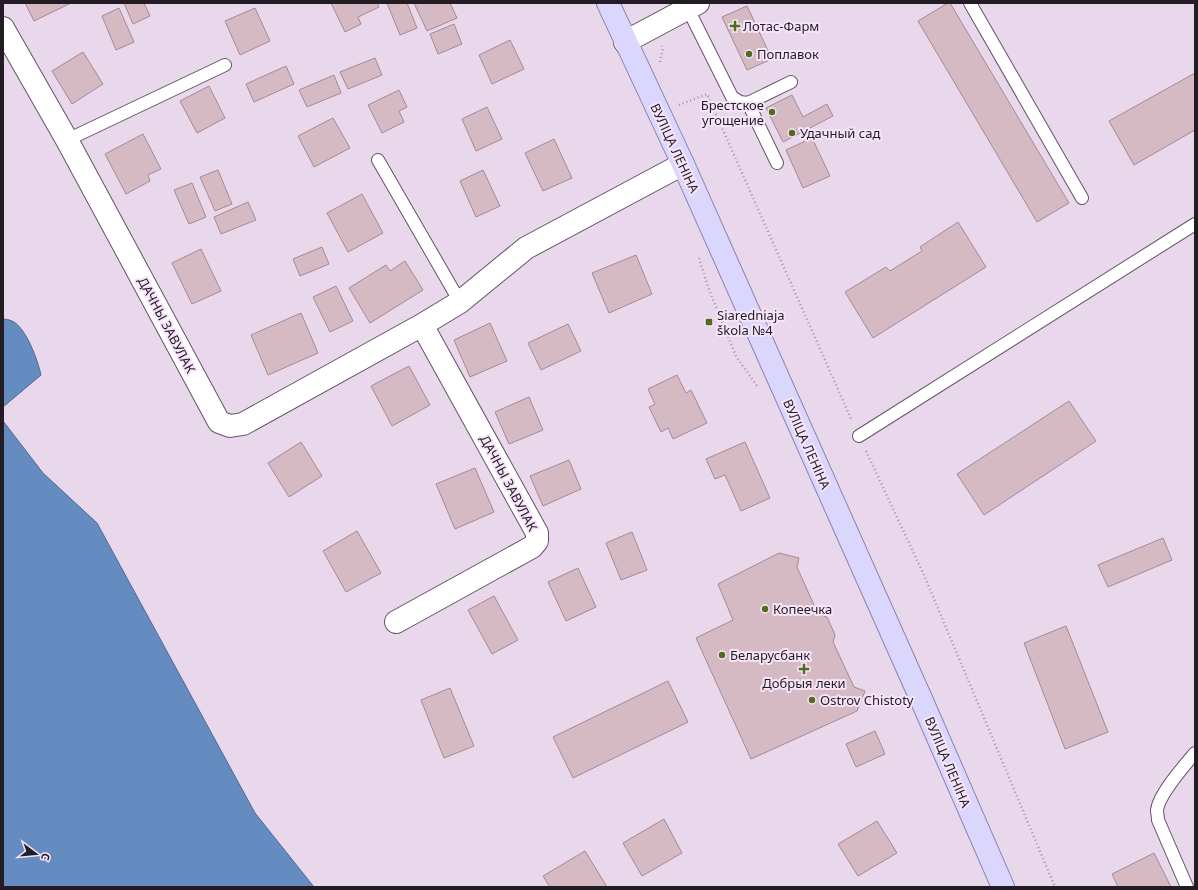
<svg xmlns="http://www.w3.org/2000/svg" width="1198" height="890" viewBox="0 0 1198 890" font-family="'Noto Sans',sans-serif">
	<style>
		.water { fill: #648cc0; stroke: #506a91 }
		.building { fill: #d5bac4; stroke: #a38a93 }
		.lines { fill: none; stroke-linecap: round; stroke-linejoin: round }
		.lane-casing { stroke: #625465; stroke-width: 14 }
		.street-casing { stroke: #625465; stroke-width: 24 }
		.primary-casing { stroke: #8a83af; stroke-width: 24 }
		.path { stroke: #a395a5; stroke-width: 2.5; stroke-dasharray: 1 3; stroke-linecap: butt }
		.lane { stroke: #fff; stroke-width: 12 }
		.street { stroke: #fff; stroke-width: 22 }
		.primary { stroke: #dad6fc; stroke-width: 22 }
		.poi-dot { fill: #526c1e; stroke: #f6e4f9; stroke-width: 1.5 }
		.labels { text-anchor: middle; dominant-baseline: central; stroke-width: 4; stroke-linejoin: round; paint-order: stroke }
		.poi-label { font-size: 13px; fill: #231c24; stroke: #f6e4f9; text-anchor: start }
		.street-label { font-size: 13px; fill: #231c24; stroke: #f6e4f9 }
	</style>
	<rect width="100%" height="100%" fill="#e9d7ec"/>
	<path class="water" d="M3,319C6,319 10,320 12,321C26,327 38,361 41,375L3,407Z
		M3,421L43,473L97,523L255,813L314,887H3Z"/>
	<path class="building" d="M25,3H71L34,21Z
		M124,3H144L150,16L133,24Z
		M331,3H377L379,7L358,17L361,24L345,32Z
		M387,3H407L417,28L400,35Z
		M414,3H450L457,18L427,31Z
		M948,3H950L1069,203L1037,222L918,21Z
		M747,6L772,59L747,70L722,17Z
		M119,8L134,42L116,50L102,16Z
		M255,8L270,41L240,55L225,21Z
		M454,24L462,44L438,54L430,34Z
		M510,40L524,69L492,84L479,55Z
		M83,52L103,84L72,104L52,71Z
		M375,58L382,75L348,89L340,72Z
		M286,66L294,84L254,102L246,84Z
		M1195,73V130L1134,165L1109,121Z
		M334,75L341,93L307,107L299,90Z
		M209,86L225,118L197,133L180,101Z
		M399,90L407,107L399,111L404,122L382,133L368,105Z
		M792,95L803,117L827,104L833,116L783,142L766,108Z
		M487,107L502,139L476,151L462,119Z
		M333,118L350,148L314,167L298,136Z
		M143,134L161,169L148,175L150,181L126,194L105,154Z
		M812,138L830,176L803,188L786,150Z
		M554,139L572,178L543,191L525,153Z
		M218,170L232,204L215,211L200,177Z
		M483,170L500,206L476,217L460,181Z
		M192,183L206,217L189,224L174,190Z
		M362,194L383,233L348,252L327,213Z
		M248,202L256,220L221,234L214,217Z
		M958,222L986,267L873,338L845,292L886,267L890,271L922,251L920,247Z
		M322,247L329,264L300,276L293,259Z
		M201,249L221,291L192,304L172,263Z
		M636,255L652,294L609,313L592,273Z
		M405,261L423,290L370,323L349,288L386,265L390,271Z
		M336,286L353,321L330,332L313,297Z
		M301,313L318,353L268,375L251,335Z
		M490,323L507,361L470,377L454,340Z
		M568,324L581,351L541,370L528,343Z
		M409,366L430,405L392,426L371,386Z
		M677,375L686,393L691,390L707,423L673,439L668,428L661,432L649,407L655,404L648,389Z
		M529,397L543,430L509,444L495,412Z
		M1069,401L1096,441L984,515L957,474Z
		M301,442L322,476L289,497L268,463Z
		M745,442L770,498L741,511L725,475L715,479L706,459Z
		M569,460L581,489L543,506L530,476Z
		M475,468L494,512L455,529L436,484Z
		M357,531L381,573L346,592L323,551Z
		M632,532L647,570L621,580L606,543Z
		M1163,538L1172,560L1108,587L1098,565Z
		M779,553L799,558L797,567L818,614L827,617L835,635L833,642L854,687L865,691L857,711L751,759L696,638L733,620L718,584Z
		M578,568L596,607L566,621L548,582Z
		M494,596L518,640L492,654L468,610Z
		M1066,626L1108,732L1065,749L1024,643Z
		M668,681L688,722L573,778L553,737Z
		M450,688L474,746L444,758L421,700Z
		M875,731L885,754L856,767L846,744Z
		M664,819L682,853L642,876L623,843Z
		M877,821L897,853L858,876L838,844Z
		M585,851L607,887H550L543,876Z
		M1154,853L1171,887H1118L1112,874Z"/>
	<g class="lines">
		<g class="lane-casing">
			<path id="lane" d="M970,3L1082,198
				M688,9L732,97L740,102L748,103L791,82
				M748,103L777,163
				M67,140L225,65
				M378,160L460,302
				M859,436L1195,224
				M1187,887L1158,820C1158,817 1157,813 1157,810C1159,794 1184,766 1195,753"/>
		</g>
		<g class="street-casing">
			<path id="street" d="M3,28L67,140L219,422L230,426L243,424L422,325L460,302L526,248L683,164
				M625,42L698,3
				M396,622L532,547L537,541V533L422,325"/>
		</g>
		<g class="primary-casing">
			<path id="primary" d="M608,3L683,164L922,701L1003,887"/>
		</g>
		<path class="path" d="M660,62L663,48L662,46
			M679,105L707,94L852,421
			M699,258L708,287L736,356L757,386
			M709,322L727,314
			M866,451L924,575L1055,887"/>
		<use href="#lane" class="lane"/>
		<use href="#street" class="street"/>
		<use href="#primary" class="primary"/>
	</g>
	<g class="poi-dot">
		<path d="M733 20h4v4h4v4h-4v4h-4v-4h-4v-4h4z"/>
		<circle cx="749" cy="54" r="4"/>
		<circle cx="772" cy="112" r="4"/>
		<circle cx="792" cy="133" r="4"/>
		<rect x="705" y="318" width="8" height="8" rx="2"/>
		<circle cx="765" cy="609" r="4"/>
		<circle cx="722" cy="655" r="4"/>
		<path d="M802 663h4v4h4v4h-4v4h-4v-4h-4v-4h4z"/>
		<circle cx="812" cy="700" r="4"/>
	</g>
	<g class="labels">
		<g class="poi-label">
			<text x="743" y="26">Лотас-Фарм</text>
			<text x="757" y="54">Поплавок</text>
			<text x="764" y="105" text-anchor="end">Брестское<tspan x="764" dy="15">угощение</tspan></text>
			<text x="800" y="133">Удачный сад</text>
			<text x="717" y="315">Siaredniaja<tspan x="717" dy="15">škola №4</tspan></text>
			<text x="773" y="609">Копеечка</text>
			<text x="730" y="655">Беларусбанк</text>
			<text x="804" y="683" text-anchor="middle">Добрыя леки</text>
			<text x="820" y="700">Ostrov Chistoty</text>
		</g>
		<g class="street-label">
			<text transform="translate(675 148) rotate(65)">ВУЛІЦА ЛЕНІНА</text>
			<text transform="translate(167 325) rotate(62)">ДАЧНЫ ЗАВУЛАК</text>
			<text transform="translate(807 444) rotate(66)">ВУЛІЦА ЛЕНІНА</text>
			<text transform="translate(509 483) rotate(62)">ДАЧНЫ ЗАВУЛАК</text>
			<text transform="translate(948 762) rotate(67)">ВУЛІЦА ЛЕНІНА</text>
		</g>
	</g>
	<rect width="1198" height="890" fill="none" stroke="#231c24" stroke-width="8"/>
	<g transform="translate(36 854) rotate(106)" stroke="#f6e4f9" stroke-width="3" paint-order="stroke">
	<path d="M0-3L7 15L0 10L-7 15Z" fill="#231c24"/>
	<text y="-6" font-size="11" font-weight="bold" text-anchor="middle" fill="#231c24">С</text>
	</g>
</svg>
